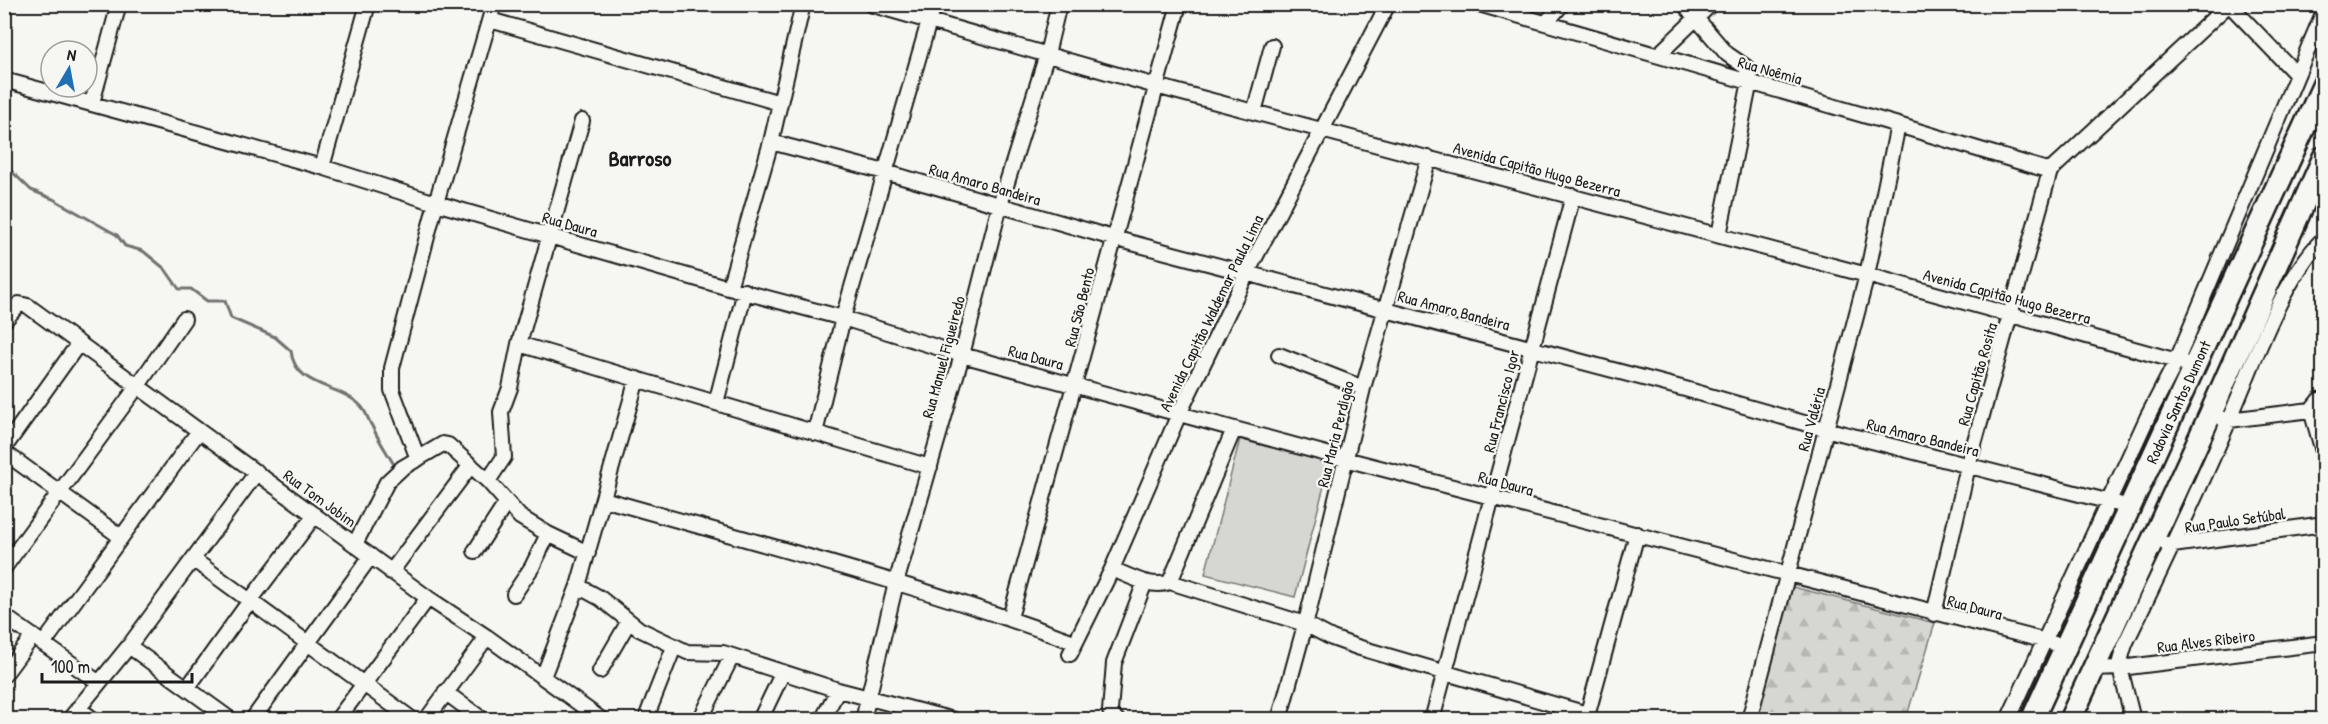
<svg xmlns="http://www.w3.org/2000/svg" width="2328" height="724" viewBox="0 0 2328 724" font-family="'Patrick Hand',sans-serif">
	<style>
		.forest { fill: url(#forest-firs); stroke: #797977; stroke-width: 1.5 }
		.garden { fill: #d6d6d2; stroke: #797977; stroke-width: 1.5 }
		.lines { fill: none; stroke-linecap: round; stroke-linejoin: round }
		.stream { stroke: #727271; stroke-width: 3 }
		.minor-casing { stroke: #1c1c1c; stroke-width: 18 }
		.highway-casing { stroke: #1c1c1c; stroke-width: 26 }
		.minor { stroke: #f6f6f2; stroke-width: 14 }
		.highway { stroke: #f6f6f2; stroke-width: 21 }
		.labels { text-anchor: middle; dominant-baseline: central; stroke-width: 4.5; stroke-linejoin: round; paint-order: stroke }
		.street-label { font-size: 16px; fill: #1c1c1c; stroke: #f6f6f2 }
		.district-label { font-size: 22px; font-weight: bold; fill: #1c1c1c; stroke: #f6f6f2 }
	</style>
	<defs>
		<pattern id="forest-firs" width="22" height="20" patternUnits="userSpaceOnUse" patternTransform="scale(1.5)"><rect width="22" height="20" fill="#d6d6d2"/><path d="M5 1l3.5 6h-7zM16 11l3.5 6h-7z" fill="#b7b7b4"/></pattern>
	</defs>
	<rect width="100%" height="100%" fill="#f6f6f2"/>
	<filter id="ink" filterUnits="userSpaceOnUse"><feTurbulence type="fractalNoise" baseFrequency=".0167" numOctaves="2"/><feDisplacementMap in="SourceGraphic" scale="12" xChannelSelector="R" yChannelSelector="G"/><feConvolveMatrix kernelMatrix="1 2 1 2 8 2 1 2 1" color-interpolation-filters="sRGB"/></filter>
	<g filter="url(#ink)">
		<path class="forest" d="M1789,586L1935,623L1906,719L1752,720Z"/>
		<path class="garden" d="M1240,439L1330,463L1295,597L1205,574Z"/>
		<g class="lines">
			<path class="stream" d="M4,164L31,190L53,199L117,235L125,246L143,251L165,269L179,289H191L207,301H225L231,318L275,337L291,351C295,388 340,384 361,406C366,411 368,420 372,426C378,439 386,451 393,463"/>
			<g class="minor-casing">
				<path id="minor" d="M870,4L1156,86L1867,275L2195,366
					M1479,4L1898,125L2050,171
					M1684,4L1727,54L1746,67L1750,81L1719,235
					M2229,4L2297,75
					M490,20L780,103
					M1547,22L1562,4
					M1658,55L1711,4
					M4,80L322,167L436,203L729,288L843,318L962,355L1345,459L2065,646
					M92,103L119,4
					M1254,112L1272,46
					M771,142L885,172L1113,238L1685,389L1825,429L2130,507
					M322,167L368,4
					M729,288L771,142L803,4
					M4,321L19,304L28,306L428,598L487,637L602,720
					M519,344L930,467
					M1279,355L1363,388
					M716,403L745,291
					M2311,410L2324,455
					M2223,419L2229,420L2311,410L2319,400L2324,402
					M815,433L843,318L934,4
					M4,448L79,343
					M4,452L121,537
					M418,459L392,390V368L436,203L494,4
					M488,481L504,457L501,412L510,388L519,344L582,121
					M603,499C761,544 921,585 1074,642
					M355,544L387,482L402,468L443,444L448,445L488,481L520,517L548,534L588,553
					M2166,544L2173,545L2324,524
					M475,551L507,502
					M194,560L413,720
					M4,568L137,387L184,319
					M1112,569C1130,576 1151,589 1170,582L1305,624L1332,638L1357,647L1587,714
					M391,572L471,465
					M1170,582L1234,429
					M578,586L600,598L639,629L687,652L723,653L838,690L954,720
					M514,594L532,567L548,534
					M1934,614L1968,466L2050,171L2229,4
					M4,616L98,682
					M1010,618L1179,4
					M44,643L199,431
					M129,646L231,720
					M1070,654L1112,569L1179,414L1247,273L1388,4
					M2093,669L2120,668L2324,643
					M600,671L629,621
					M4,675L33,636
					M543,677L578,586L637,379
					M188,687L249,602L315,515
					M445,692L483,720
					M78,708L94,720
					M648,713L674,647
					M69,720L129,646L257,472
					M252,720L371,556
					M337,720L428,598
					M426,720L487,637
					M700,720L732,656
					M760,720L783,672
					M822,720L838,690
					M863,720L896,583L962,355L1000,205L1047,54L1059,4
					M1117,720L1112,716L1110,711L1114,663L1145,582
					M1279,720L1308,614L1363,388L1429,158
					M1432,720L1573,196
					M1586,720L1637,534
					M1749,720L1867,275L1898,125
					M2008,720L2147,418L2177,360L2324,11
					M2133,720L2120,668V661L2125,644C2161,570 2197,495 2229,420C2254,363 2280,282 2324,238"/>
			</g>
			<g class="highway-casing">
				<g id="highway">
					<path id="s1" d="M2032,720L2324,84"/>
					<path d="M2070,720L2210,415L2324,157"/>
				</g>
			</g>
			<use href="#minor" class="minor"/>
			<use href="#highway" class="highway"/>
		</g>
	</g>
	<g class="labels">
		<g class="street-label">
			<text transform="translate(1770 70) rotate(16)">Rua Noêmia</text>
			<text transform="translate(1537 169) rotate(15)">Avenida Capitão Hugo Bezerra</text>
			<text transform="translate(985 184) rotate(16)">Rua Amaro Bandeira</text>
			<text transform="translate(570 224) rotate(16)">Rua Daura</text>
			<text transform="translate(2007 296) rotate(15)">Avenida Capitão Hugo Bezerra</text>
			<text transform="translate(1079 307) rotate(-76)">Rua São Bento</text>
			<text transform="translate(1454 310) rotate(15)">Rua Amaro Bandeira</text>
			<text transform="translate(1211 313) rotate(-64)">Avenida Capitão Waldemar Paula Lima</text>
			<text transform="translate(943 357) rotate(-75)">Rua Manuel Figueiredo</text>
			<text transform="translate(1036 357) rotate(15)">Rua Daura</text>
			<text transform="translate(1977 374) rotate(-74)">Rua Capitão Rosita</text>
			<text transform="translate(1501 401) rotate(-76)">Rua Francisco Igor</text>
			<text stroke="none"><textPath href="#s1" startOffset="350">Rodovia Santos Dumont</textPath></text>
			<text transform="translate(1811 419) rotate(-75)">Rua Valéria</text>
			<text transform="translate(1335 434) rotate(-76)">Rua Maria Perdigão</text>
			<text transform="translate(1923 437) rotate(14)">Rua Amaro Bandeira</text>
			<text transform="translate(1506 483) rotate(15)">Rua Daura</text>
			<text transform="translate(320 498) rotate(36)">Rua Tom Jobim</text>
			<text transform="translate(2235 520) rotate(-8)">Rua Paulo Setúbal</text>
			<text transform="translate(1975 607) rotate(15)">Rua Daura</text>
			<text transform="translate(2206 641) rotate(-7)">Rua Alves Ribeiro</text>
		</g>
		<g class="district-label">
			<text x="640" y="158">Barroso</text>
		</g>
	</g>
	<rect width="2328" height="724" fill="none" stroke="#f6f6f2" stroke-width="24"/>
	<rect x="12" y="12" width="2304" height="700" fill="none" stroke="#1c1c1c" stroke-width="2" filter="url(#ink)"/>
	<g transform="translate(69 69) rotate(10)"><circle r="28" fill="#f6f6f2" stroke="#9f9f9c" stroke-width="1.5"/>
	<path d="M0-4.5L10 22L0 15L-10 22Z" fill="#1f6fb2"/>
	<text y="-9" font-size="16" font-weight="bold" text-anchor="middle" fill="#1c1c1c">N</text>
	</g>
	<path d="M42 673v9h150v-9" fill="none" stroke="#1c1c1c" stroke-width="3"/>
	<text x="51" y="673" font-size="18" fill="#1c1c1c" stroke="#f6f6f2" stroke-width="4.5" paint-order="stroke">100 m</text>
</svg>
